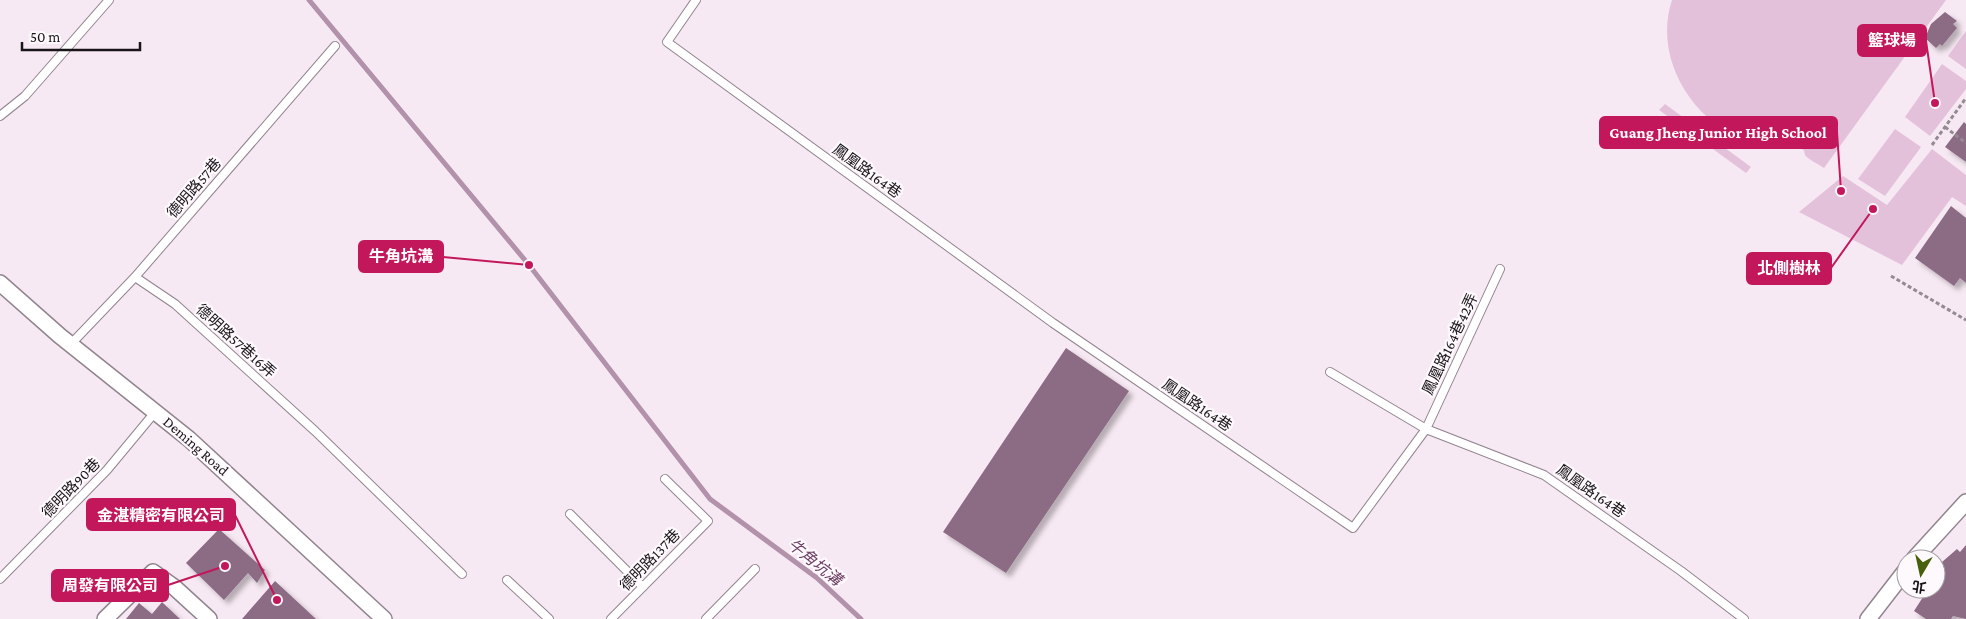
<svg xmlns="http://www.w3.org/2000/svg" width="1966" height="619" viewBox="0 0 1966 619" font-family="'Crimson Pro','Noto Sans TC',serif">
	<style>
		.green { fill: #e3c1db }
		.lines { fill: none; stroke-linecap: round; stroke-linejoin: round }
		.stream { stroke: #b291aa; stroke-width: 5 }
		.building { fill: #8c6c84; filter: url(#shadow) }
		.lane-casing { stroke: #90848d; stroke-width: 10 }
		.street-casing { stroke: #90848d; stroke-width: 18 }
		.path { stroke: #948a92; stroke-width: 3; stroke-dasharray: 4 2.5; stroke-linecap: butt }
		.lane { stroke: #fff; stroke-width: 8 }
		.street { stroke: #fff; stroke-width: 15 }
		.labels { text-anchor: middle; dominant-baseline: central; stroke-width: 4.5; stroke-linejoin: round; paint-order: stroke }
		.street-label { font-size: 15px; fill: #191418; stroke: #fef9fd }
		.water-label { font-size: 16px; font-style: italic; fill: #6c3e62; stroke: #fef9fd }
		.leader { fill: none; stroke: #c2185b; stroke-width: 2 }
		.callout-dot { fill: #c2185b; stroke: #fef9fd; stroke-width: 2 }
		.callout { fill: #c2185b; stroke: #c2185b; stroke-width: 2 }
		.callout-label { font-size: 16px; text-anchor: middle; font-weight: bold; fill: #fff }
	</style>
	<defs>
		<filter id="shadow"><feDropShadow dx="4.5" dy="4.5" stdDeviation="2.5" flood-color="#0004"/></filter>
	</defs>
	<rect width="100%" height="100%" fill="#f7e9f3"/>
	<path class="green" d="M1672,0H1946L1824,168C1820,165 1807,159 1805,155C1804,152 1806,150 1799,148C1782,144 1764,147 1747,141C1691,121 1653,57 1672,0Z
		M1966,31V69L1948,56Z
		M1942,64L1966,81V89L1930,136L1905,117Z
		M1665,104L1751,167L1746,173L1659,110Z
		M1895,129L1921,147L1885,196L1858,179Z
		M1932,149L1966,175V206L1952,197L1902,265L1799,212L1843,176L1887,205Z"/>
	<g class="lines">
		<path class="stream" d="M309,0L529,265L710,499L817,578L861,619"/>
	</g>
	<path class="building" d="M1945,12L1957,21L1953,24L1957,28L1942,46L1940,44L1936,48L1925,38L1931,24Z
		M1964,122L1966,124V162L1945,147Z
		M1951,206L1966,218V283L1960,278L1954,286L1915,258Z
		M1066,348L1129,391L1006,573L943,532Z
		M219,529L265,570L257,583L248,573L224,600L186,563Z
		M1966,545V619L1953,616L1951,619H1926L1914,611L1923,597L1926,598L1931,589H1936V572L1942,562L1957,549L1960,552Z
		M275,581L316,619H242Z
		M162,602L180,619H126L139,603L152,614Z"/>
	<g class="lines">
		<g class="lane-casing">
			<path id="lane" d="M696,0L667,42L1053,323L1353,528L1426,429L1544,475L1681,571L1744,619
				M0,116L25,96L109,0
				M135,277L175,304L315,431L462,574
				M70,345L135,277L335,46
				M1330,372L1426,429L1500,269
				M570,514L643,587
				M0,579L107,470L156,411
				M507,580L549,619
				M611,619L708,521L665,479
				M706,619L755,569"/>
		</g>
		<g class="street-casing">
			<path id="street" d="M0,283L60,336L189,439L384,619
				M1914,559L1966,502
				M105,619L153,572L174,587L209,619
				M1868,619L1906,570"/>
		</g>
		<path class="path" d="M1945,127L1966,143
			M1932,145L1966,98
			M1891,276L1966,320"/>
		<use href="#lane" class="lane"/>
		<use href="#street" class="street"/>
	</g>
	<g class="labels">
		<g class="street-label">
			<text transform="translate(867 171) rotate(36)">鳳凰路164巷</text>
			<text transform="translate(194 188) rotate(-49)">德明路57巷</text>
			<text transform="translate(236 341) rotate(42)">德明路57巷16弄</text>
			<text transform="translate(1450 344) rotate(-65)">鳳凰路164巷42弄</text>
			<text transform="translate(1197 405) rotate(34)">鳳凰路164巷</text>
			<text transform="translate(196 446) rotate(41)">Deming Road</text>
			<text transform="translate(71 488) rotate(-46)">德明路90巷</text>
			<text transform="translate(1591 491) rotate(35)">鳳凰路164巷</text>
			<text transform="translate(650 560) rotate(-46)">德明路137巷</text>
		</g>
		<g class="water-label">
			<text transform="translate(815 562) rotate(39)">牛角坑溝</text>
		</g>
	</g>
	<path class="leader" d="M1935 103L1926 41M1841 191L1837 132M529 265L443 257M1873 209L1831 268M277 600L235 515M225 566L168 585"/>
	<g class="callout-dot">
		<circle cx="1935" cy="103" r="5"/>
		<circle cx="1841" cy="191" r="5"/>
		<circle cx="529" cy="265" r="5"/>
		<circle cx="1873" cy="209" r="5"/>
		<circle cx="277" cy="600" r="5"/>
		<circle cx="225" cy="566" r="5"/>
	</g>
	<g class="callout">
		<rect x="1858" y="25" width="68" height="31" rx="5"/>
		<rect x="1600" y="117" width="237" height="31" rx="5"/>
		<rect x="359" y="241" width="84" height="31" rx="5"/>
		<rect x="1747" y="253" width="84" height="31" rx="5"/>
		<rect x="87" y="499" width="148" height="31" rx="5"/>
		<rect x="52" y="570" width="116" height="31" rx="5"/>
	</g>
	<g class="callout-label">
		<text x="1892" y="46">籃球場</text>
		<text x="1718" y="138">Guang Jheng Junior High School</text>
		<text x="401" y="262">牛角坑溝</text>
		<text x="1789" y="274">北側樹林</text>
		<text x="161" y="521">金湛精密有限公司</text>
		<text x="110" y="591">周發有限公司</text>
	</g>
	<g transform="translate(1921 574) rotate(189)"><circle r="24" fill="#fef9fd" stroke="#a29da1"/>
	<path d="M0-4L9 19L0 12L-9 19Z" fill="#485f0b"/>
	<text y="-8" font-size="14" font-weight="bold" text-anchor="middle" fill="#191418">北</text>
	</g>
	<path d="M22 42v8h118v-8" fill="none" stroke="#191418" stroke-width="2.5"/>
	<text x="30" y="42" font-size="15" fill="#191418" stroke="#fef9fd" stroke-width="4" paint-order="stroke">50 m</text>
</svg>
